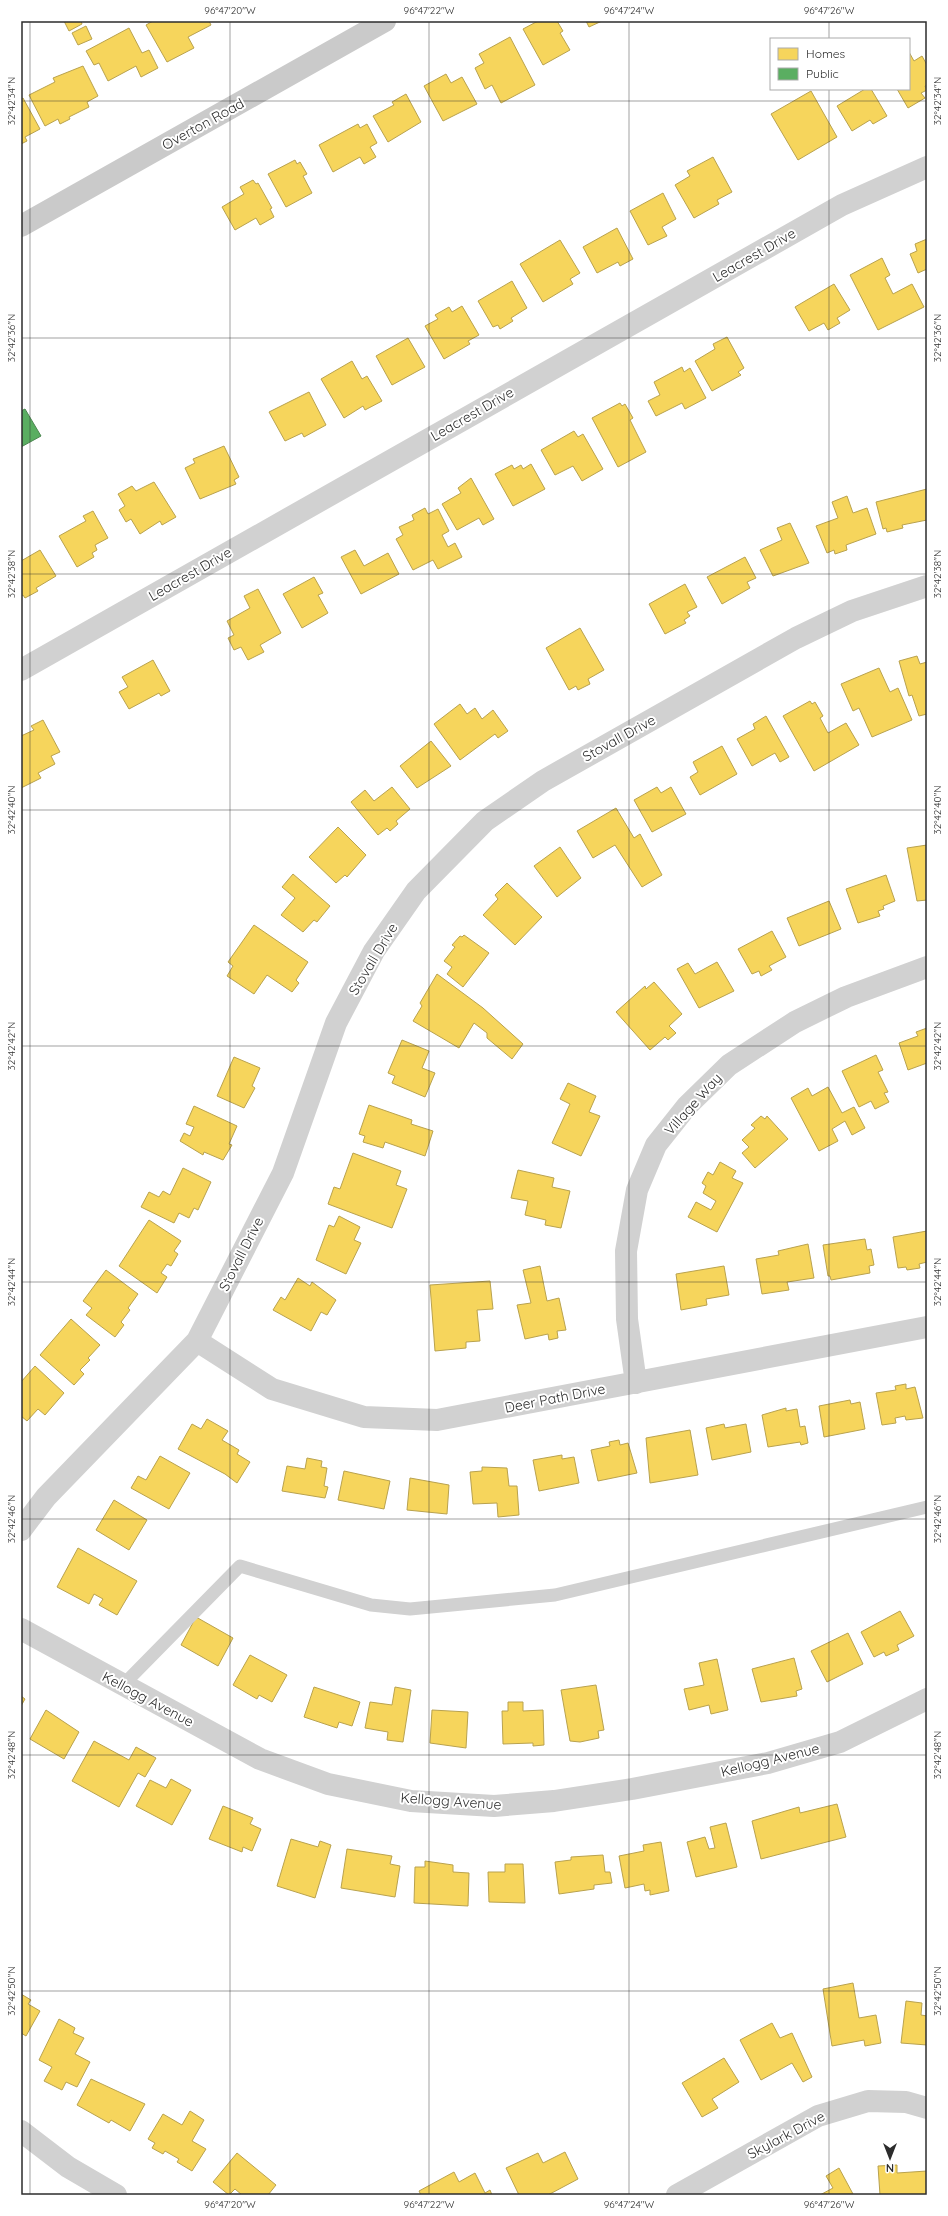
<svg xmlns="http://www.w3.org/2000/svg" width="948" height="2216" viewBox="0 0 948 2216" font-family="Quicksand,sans-serif">
	<style>
		.homes { fill: #f6d55c; stroke: #b9a24e }
		.public { fill: #5aae61; stroke: #4c8751 }
		.lines { fill: none; stroke-linecap: round; stroke-linejoin: round }
		.lane { stroke: #d1d1d1; stroke-width: 13 }
		.street { stroke: #d1d1d1; stroke-width: 22 }
		.secondary { stroke: #cacaca; stroke-width: 22 }
		.ticks { fill: none; stroke: #2c2c2c; stroke-width: 1; stroke-opacity: 0.45 }
		.labels { text-anchor: middle; dominant-baseline: central; stroke-width: 4; stroke-linejoin: round; paint-order: stroke }
		.street-label { font-size: 14px; fill: #2c2c2c; stroke: #fff }
		.neatline { fill: none; stroke: #2c2c2c; stroke-width: 1.5 }
		.ticks-label { font-size: 10px; text-anchor: middle; fill: #2c2c2c }
	</style>
	<rect width="100%" height="100%" fill="#fff"/>
	<path class="homes" d="M64,21H81L82,24L69,31Z
		M153,21H209L211,25L188,37L194,48L167,62L146,25Z
		M538,21H557L563,31L560,33L570,50L543,65L523,29Z
		M586,21H602L589,27Z
		M86,26L92,39L78,45L72,33Z
		M129,28L142,53L149,50L158,68L141,77L136,66L108,81L99,63L94,65L86,51Z
		M510,37L535,85L501,103L492,85L485,89L475,68L484,63L479,54Z
		M909,52L914,61L922,56L927,65V85L925,86L927,90L921,93L925,98L908,108L897,89H909Z
		M83,66L98,96L87,102L89,107L69,117L70,119L60,124L58,119L45,126L29,95L55,82L53,78Z
		M446,74L451,83L462,77L477,104L443,121L424,86Z
		M865,89H871L887,116L873,124L870,120L852,131L837,106Z
		M811,91L837,137L798,160L771,114Z
		M406,94L421,122L388,142L373,116L394,105L392,102Z
		M23,98L40,129L25,137L27,141L21,144V99Z
		M358,124L360,128L367,124L377,143L370,147L376,157L364,164L360,157L333,172L319,145Z
		M713,157L732,192L717,200L719,204L694,218L675,185L690,176L687,171Z
		M295,160L297,164L300,162L307,174L303,176L312,193L286,207L268,174Z
		M253,180L256,184L258,183L272,208L270,209L274,217L260,225L256,218L235,230L222,207L244,194L240,187Z
		M663,193L676,219L662,227L667,236L648,245L630,211Z
		M617,228L633,259L620,266L618,262L597,273L583,247Z
		M927,239V269L918,273L910,254L917,251L915,244Z
		M560,240L580,273L570,279L573,284L543,302L520,264Z
		M882,258L890,275L885,278L893,294L912,284L924,307L878,330L850,275Z
		M512,281L527,308L511,318L513,321L500,329L498,325L493,327L478,301Z
		M834,284L850,310L837,318L840,323L828,330L824,323L809,331L795,307Z
		M462,306L479,335L468,341L470,344L444,359L425,326L438,319L435,315L449,307L452,312Z
		M727,337L744,368L738,372L741,375L712,391L695,361L715,349L713,344Z
		M408,338L425,367L392,385L376,356Z
		M352,361L362,379L367,376L382,401L365,410L363,406L344,418L321,379Z
		M682,367L684,372L690,368L706,398L685,409L682,403L656,416L648,401L660,395L654,382Z
		M309,392L326,425L304,437L302,433L285,441L269,412Z
		M620,403L622,406L625,404L633,418L630,420L646,452L618,467L592,418Z
		M574,431L578,437L583,434L603,469L582,481L573,466L555,475L541,450Z
		M224,446L239,477L234,480L236,484L200,499L185,468L195,463L193,459Z
		M531,464L545,489L513,506L495,474L512,465L514,469L521,465L523,469Z
		M471,478L494,519L483,525L479,518L457,530L442,504L461,493L458,488Z
		M154,482L176,517L162,525L160,521L140,534L131,519L126,522L119,510L125,506L118,494L132,486L136,491Z
		M927,489V520L902,525L903,528L887,532L886,528L883,529L876,502Z
		M847,496L853,513L867,508L876,534L846,545L847,550L835,554L834,550L827,553L816,526L838,518L832,502Z
		M425,508L428,514L438,509L449,531L442,535L448,547L455,543L462,557L438,569L433,560L413,570L396,539L403,535L399,527L414,520L412,515Z
		M93,511L108,538L95,545L97,550L92,553L94,557L77,567L59,536L86,521L83,516Z
		M790,523L809,563L773,576L760,550L782,540L777,528Z
		M40,550L56,576L36,588L38,591L25,598L23,595L21,596V561Z
		M355,550L364,566L388,553L399,574L361,594L341,557Z
		M745,557L756,578L747,582L750,588L722,604L707,577Z
		M314,577L323,593L318,595L328,613L302,628L283,594Z
		M685,584L697,607L687,612L690,616L684,620L686,623L665,634L649,604Z
		M258,589L281,633L260,645L264,652L248,660L241,647L234,650L228,638L234,635L227,621L250,608L244,596Z
		M580,628L604,670L588,679L590,684L578,690L576,686L569,690L546,648Z
		M917,656L920,664L927,662V714L919,716L912,695L909,696L899,661Z
		M153,660L170,691L161,696L159,693L129,709L119,692L128,687L122,677Z
		M879,668L890,692L898,688L912,720L872,737L859,708L853,711L841,684Z
		M810,701L812,704L815,702L823,716L820,718L828,733L846,723L859,745L814,771L783,716Z
		M460,704L467,714L475,708L482,719L493,710L508,731L498,738L495,734L460,760L434,724Z
		M766,716L789,757L780,762L775,753L752,766L737,739L755,729L753,724Z
		M43,720L60,752L51,756L55,764L38,773L41,778L21,788V736L34,730L31,726Z
		M431,741L451,766L417,788L400,766Z
		M722,746L737,774L700,795L690,777L698,772L693,762Z
		M392,787L410,809L396,821L398,824L390,831L387,828L378,835L351,802L365,790L374,801Z
		M657,787L661,793L671,787L686,814L652,832L634,800Z
		M616,808L634,838L640,834L662,875L642,887L615,845L593,858L577,831Z
		M338,827L366,855L347,877L345,875L336,883L309,857Z
		M927,845V900L917,901L907,848Z
		M560,847L581,878L557,897L534,866Z
		M293,874L330,906L317,922L314,920L303,932L281,915L295,898L282,887Z
		M886,875L895,901L883,906L884,909L878,911L880,916L858,923L846,889Z
		M507,883L542,917L515,945L483,915L498,899L495,895Z
		M829,901L841,929L799,946L787,918Z
		M254,925L308,962L296,980L299,983L292,992L267,975L254,994L227,976L233,966L228,962Z
		M772,931L786,957L769,966L772,970L761,976L759,971L752,974L738,949Z
		M464,935L489,953L463,987L447,974L452,967L444,961L455,947L452,945L460,936L462,937Z
		M717,962L734,991L699,1008L677,969L688,963L695,974Z
		M437,974L483,1008L523,1044L512,1059L487,1038V1033L474,1023L459,1048L413,1021L422,1006L420,1003Z
		M654,982L682,1014L669,1026L676,1033L668,1040L665,1037L650,1050L616,1012L645,986L646,989Z
		M927,1028V1063L908,1070L899,1043L918,1036L916,1032Z
		M402,1040L429,1051L422,1068L435,1073L425,1097L392,1083L395,1076L388,1073Z
		M876,1055L883,1070L878,1072L888,1092L884,1093L889,1102L875,1109L871,1101L859,1107L842,1071Z
		M234,1057L260,1068L252,1086L255,1088L244,1108L217,1096Z
		M568,1083L596,1096L589,1112L600,1116L581,1156L552,1143L570,1104L560,1099Z
		M828,1087L842,1113L854,1107L865,1128L852,1135L845,1121L832,1129L838,1141L819,1151L791,1098L808,1088L812,1096Z
		M369,1105L412,1120L411,1124L433,1131L425,1156L385,1142L383,1148L363,1142L365,1136L359,1134Z
		M194,1106L237,1126L229,1144L232,1145L223,1160L204,1152L203,1155L180,1141L184,1133L190,1136L194,1127L186,1124Z
		M761,1116L765,1119L767,1116L788,1139L755,1168L742,1153L749,1147L742,1140L755,1128L751,1125Z
		M353,1153L401,1171L396,1185L407,1189L392,1228L328,1204L334,1187L340,1189Z
		M720,1162L736,1171L732,1178L743,1183L717,1232L688,1217L696,1202L711,1210L716,1201L703,1193L706,1186L702,1183L708,1172L713,1175Z
		M183,1168L211,1182L198,1210L194,1208L189,1218L179,1213L174,1223L141,1207L149,1192L159,1197L163,1191L170,1195Z
		M518,1170L554,1178L552,1187L570,1191L561,1228L545,1225L546,1220L525,1215L528,1201L511,1198Z
		M339,1216L360,1227L354,1240L361,1243L346,1274L316,1260L329,1225L334,1227Z
		M149,1220L181,1241L174,1251L178,1254L171,1266L167,1264L161,1273L167,1277L157,1293L119,1266Z
		M927,1231V1262L919,1264L920,1268L907,1270L906,1267L898,1268L893,1237Z
		M865,1239L867,1250L871,1249L874,1265L869,1266L870,1273L831,1280L830,1276H828L823,1245Z
		M808,1244L814,1278L787,1282L789,1290L762,1294L756,1259L779,1255L778,1251Z
		M540,1266L547,1301L559,1298L566,1330L557,1331L558,1338L549,1340L548,1334L525,1339L517,1305L531,1303L523,1270Z
		M724,1266L729,1295L706,1299L707,1305L681,1310L676,1274Z
		M106,1270L138,1294L128,1308L130,1310L121,1322L124,1325L115,1337L86,1315L92,1308L83,1301Z
		M298,1278L310,1286L312,1282L336,1300L327,1315L321,1312L311,1331L273,1310L281,1297L285,1300Z
		M490,1281L493,1309L477,1310L480,1341L466,1342V1348L435,1351L430,1285Z
		M71,1319L100,1345L88,1358L90,1360L80,1370L84,1374L74,1385L40,1355Z
		M35,1366L64,1393L45,1415L38,1409L27,1421L21,1416V1382Z
		M906,1384V1389L915,1387L923,1418L906,1420L905,1416L895,1418L896,1423L882,1425L876,1393L896,1390L895,1386Z
		M850,1400L851,1404L860,1402L865,1429L824,1437L819,1406Z
		M786,1408V1411L797,1409L800,1427L805,1426L808,1443L801,1445L800,1442L768,1447L762,1415Z
		M207,1419L228,1431L222,1440L239,1450L237,1454L250,1462L237,1483L225,1474L178,1449L192,1424L201,1429Z
		M724,1424L725,1428L746,1424L751,1452L712,1460L706,1428Z
		M690,1430L698,1475L650,1483L646,1438Z
		M619,1440L620,1445L628,1443L637,1473L598,1481L591,1450L610,1446L609,1442Z
		M562,1455V1459L574,1457L579,1483L539,1491L533,1460Z
		M160,1456L190,1473L169,1509L131,1488L138,1476L146,1480Z
		M307,1458L322,1461L321,1467L327,1468L324,1486L328,1487L325,1498L282,1491L287,1466L305,1469Z
		M482,1467L507,1468L509,1486H517L519,1515L498,1517L497,1503L473,1504L470,1472L482,1471Z
		M344,1471L390,1481L384,1509L338,1500Z
		M410,1478L449,1485L447,1514L407,1510Z
		M114,1500L147,1520L129,1550L96,1530Z
		M78,1548L137,1581L117,1615L99,1605L103,1599L94,1594L89,1604L57,1587Z
		M900,1611L914,1636L897,1645L899,1650L886,1656L884,1652L874,1657L861,1632Z
		M196,1617L233,1638L218,1666L181,1645Z
		M848,1633L863,1664L827,1682L811,1651Z
		M250,1655L287,1675L272,1702L259,1695L257,1699L233,1685Z
		M794,1658L802,1689L796,1691L797,1696L761,1702L752,1669Z
		M717,1659L728,1710L711,1714L709,1705L689,1710L684,1689L704,1685L699,1663Z
		M596,1685L604,1730L598,1731L599,1738L580,1742L570,1741L561,1690Z
		M314,1687L360,1702L352,1726L339,1722L337,1728L304,1717Z
		M395,1687L411,1690L403,1742L387,1740L388,1732L365,1728L370,1702L392,1705Z
		M21,1696L25,1699L21,1706Z
		M508,1702H523V1711L543,1710L544,1745L533,1746V1743L503,1744L502,1711H508Z
		M46,1710L79,1732L64,1759L30,1739Z
		M432,1710L468,1712L466,1748L430,1743Z
		M94,1741L129,1760L136,1747L156,1758L145,1777L138,1773L119,1807L72,1781Z
		M171,1779L191,1790L172,1825L136,1806L150,1780L166,1788Z
		M837,1804L846,1837L761,1859L752,1821L799,1807L800,1813Z
		M223,1806L253,1818L250,1824L261,1829L252,1851L243,1847L242,1852L209,1839Z
		M726,1823L737,1867L696,1877L687,1842L705,1837L709,1849L715,1848L710,1827Z
		M291,1839L318,1847L320,1841L331,1845L315,1898L277,1886Z
		M661,1842L669,1891L650,1895V1890L645,1891L644,1884L625,1888L619,1856L644,1851L643,1845Z
		M347,1849L392,1856L390,1864L400,1866L395,1897L341,1888Z
		M603,1855L605,1872H610L612,1883L594,1885V1889L559,1894L555,1862L571,1860V1857Z
		M425,1861L453,1865V1872L469,1873L468,1906L414,1903L415,1867H425Z
		M505,1864H523L525,1903L489,1902L488,1872H505Z
		M853,1983L859,2018L876,2015L881,2043L865,2046L864,2040L832,2046L823,1989Z
		M21,1994L31,2000L28,2004L40,2011L26,2036L21,2033Z
		M906,2001L922,2003L921,2015L927,2016V2045L901,2043Z
		M59,2019L75,2028L73,2033L84,2038L75,2054L90,2062L77,2087L66,2082L62,2090L44,2081L52,2067L39,2060Z
		M772,2023L780,2038L792,2033L812,2077L803,2082L792,2063L761,2080L740,2040Z
		M724,2058L739,2082L712,2099L718,2108L702,2117L682,2083Z
		M91,2079L145,2104L130,2131L111,2120L109,2123L77,2105Z
		M190,2111L204,2120L192,2141L206,2149L192,2171L177,2162L179,2159L165,2151L163,2154L152,2148L155,2143L148,2139L163,2114L182,2125Z
		M565,2152L578,2179L548,2195H519L506,2168L538,2153L543,2163Z
		M237,2153L276,2185L268,2195H242L235,2189L229,2195L213,2182Z
		M897,2165V2173L927,2171V2195H880L878,2166Z
		M839,2168L853,2194L820,2195L833,2188L826,2176Z
		M454,2172L459,2182L475,2173L485,2193L490,2190L492,2195H421L419,2191Z"/>
	<path class="public" d="M25,409L41,436L21,447V411Z"/>
	<g class="lines">
		<path class="lane" d="M123,1685L240,1566L371,1605L410,1609L555,1595L927,1507"/>
		<path class="street" d="M21,670L842,205L927,167
			M197,1341L272,1389L364,1417L437,1420L927,1327
			M636,1383L627,1319L626,1251L637,1190L656,1145L687,1106L729,1065L795,1022L846,997L927,967
			M21,1530L46,1497L197,1341L283,1173L336,1023L374,951L416,891L485,821L543,781L796,638L852,611L927,586
			M21,1629L260,1759L328,1784L411,1801L494,1806L554,1801L632,1789L768,1763L840,1742L927,1699
			M21,2131L68,2167L116,2195
			M677,2195L818,2116L868,2101L906,2102L927,2108"/>
		<path class="secondary" d="M21,226L385,21"/>
	</g>
	<path class="ticks" d="M30,21V2195M230,21V2195M429,21V2195M629,21V2195M829,21V39M829,89V2195M21,101H927M21,338H927M21,574H927M21,810H927M21,1046H927M21,1282H927M21,1519H927M21,1755H927M21,1991H927"/>
	<g class="labels">
		<g class="street-label">
			<text transform="translate(203 124) rotate(-29)">Overton Road</text>
			<text transform="translate(754 255) rotate(-30)">Leacrest Drive</text>
			<text transform="translate(472 414) rotate(-30)">Leacrest Drive</text>
			<text transform="translate(190 574) rotate(-30)">Leacrest Drive</text>
			<text transform="translate(619 738) rotate(-29)">Stovall Drive</text>
			<text transform="translate(373 959) rotate(-59)">Stovall Drive</text>
			<text transform="translate(693 1104) rotate(-48)">Village Way</text>
			<text transform="translate(241 1254) rotate(-63)">Stovall Drive</text>
			<text transform="translate(555 1398) rotate(-11)">Deer Path Drive</text>
			<text transform="translate(148 1699) rotate(28)">Kellogg Avenue</text>
			<text transform="translate(770 1760) rotate(-14)">Kellogg Avenue</text>
			<text transform="translate(451 1801) rotate(4)">Kellogg Avenue</text>
			<text transform="translate(786 2135) rotate(-28)">Skylark Drive</text>
		</g>
	</g>
	<rect width="948" height="2216" fill="none" stroke="#ffffff" stroke-width="44"/>
	<rect x="770" y="38" width="140" height="52" fill="#ffffff" stroke="#ababab"/>
	<rect x="778" y="48" width="20" height="12" fill="#f6d55c" stroke="#ababab"/>
	<text x="806" y="58" font-size="12" fill="#2c2c2c">Homes</text>
	<rect x="778" y="68" width="20" height="12" fill="#5aae61" stroke="#ababab"/>
	<text x="806" y="78" font-size="12" fill="#2c2c2c">Public</text>
	<g transform="translate(890 2158) rotate(180)" stroke="#ffffff" stroke-width="3" paint-order="stroke">
	<path d="M0-3L7 15L0 10L-7 15Z" fill="#2c2c2c"/>
	<text y="-6" font-size="11" font-weight="bold" text-anchor="middle" fill="#2c2c2c">N</text>
	</g>
	<rect x="22" y="22" width="904" height="2172" class="neatline"/>
	<g class="ticks-label">
		<text x="230" y="14">96°47'20"W</text>
		<text x="429" y="14">96°47'22"W</text>
		<text x="629" y="14">96°47'24"W</text>
		<text x="829" y="14">96°47'26"W</text>
		<text transform="translate(937 101) rotate(-90)" y="4">32°42'34"N</text>
		<text transform="translate(11 101) rotate(-90)" y="4">32°42'34"N</text>
		<text transform="translate(937 338) rotate(-90)" y="4">32°42'36"N</text>
		<text transform="translate(11 338) rotate(-90)" y="4">32°42'36"N</text>
		<text transform="translate(937 574) rotate(-90)" y="4">32°42'38"N</text>
		<text transform="translate(11 574) rotate(-90)" y="4">32°42'38"N</text>
		<text transform="translate(937 810) rotate(-90)" y="4">32°42'40"N</text>
		<text transform="translate(11 810) rotate(-90)" y="4">32°42'40"N</text>
		<text transform="translate(11 1046) rotate(-90)" y="4">32°42'42"N</text>
		<text transform="translate(937 1046) rotate(-90)" y="4">32°42'42"N</text>
		<text transform="translate(11 1282) rotate(-90)" y="4">32°42'44"N</text>
		<text transform="translate(937 1282) rotate(-90)" y="4">32°42'44"N</text>
		<text transform="translate(937 1519) rotate(-90)" y="4">32°42'46"N</text>
		<text transform="translate(11 1519) rotate(-90)" y="4">32°42'46"N</text>
		<text transform="translate(11 1755) rotate(-90)" y="4">32°42'48"N</text>
		<text transform="translate(937 1755) rotate(-90)" y="4">32°42'48"N</text>
		<text transform="translate(11 1991) rotate(-90)" y="4">32°42'50"N</text>
		<text transform="translate(937 1991) rotate(-90)" y="4">32°42'50"N</text>
		<text x="230" y="2208">96°47'20"W</text>
		<text x="429" y="2208">96°47'22"W</text>
		<text x="629" y="2208">96°47'24"W</text>
		<text x="829" y="2208">96°47'26"W</text>
	</g>
</svg>
